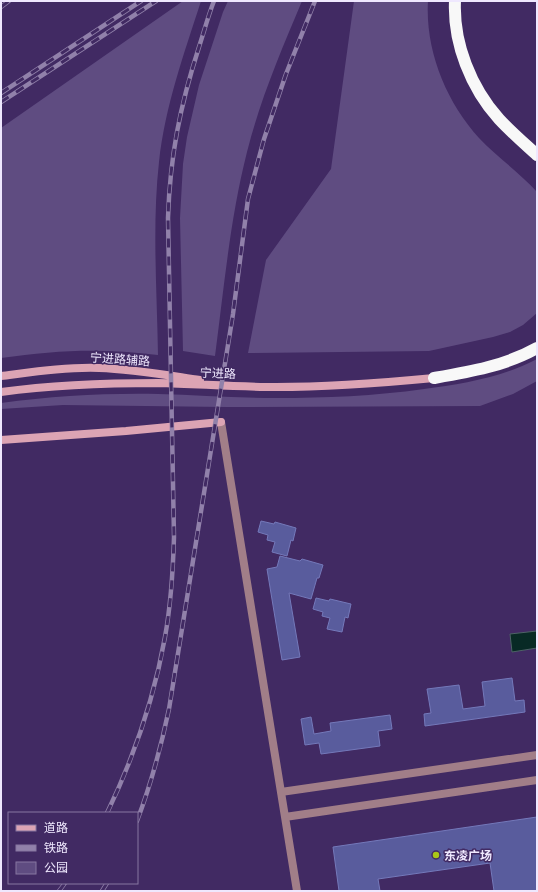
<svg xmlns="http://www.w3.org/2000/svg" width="538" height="892" viewBox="0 0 538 892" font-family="'Open Sans','Noto Sans SC',sans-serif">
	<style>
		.green { fill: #5f4c81 }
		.water { fill: #082a25; stroke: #4d6366 }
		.building { fill: #595c9d; stroke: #7479ba }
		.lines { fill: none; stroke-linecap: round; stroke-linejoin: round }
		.street { stroke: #a17e88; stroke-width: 8 }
		.secondary { stroke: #dca4b4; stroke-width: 8 }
		.highway { stroke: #f8f8f8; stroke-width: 12 }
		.rail-casing { stroke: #9181aa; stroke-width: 4.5 }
		.rail { stroke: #412a63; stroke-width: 3; stroke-dasharray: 9; stroke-linecap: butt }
		.poi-dot { fill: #aac717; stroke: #412a63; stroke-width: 1.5 }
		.labels { text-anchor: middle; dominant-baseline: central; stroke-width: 3; stroke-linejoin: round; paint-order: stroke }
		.street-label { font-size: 12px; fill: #efe8fe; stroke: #412a63 }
		.poi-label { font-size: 12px; font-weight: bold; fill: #efe8fe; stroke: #412a63; text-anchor: start }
	</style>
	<rect width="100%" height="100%" fill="#412a63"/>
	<path class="green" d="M183,1H201C184,54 165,106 159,162C152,225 157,291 158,355C102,348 57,350 1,358V128Z
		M228,1H302C281,51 260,100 247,152C230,219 224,288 215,356L183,351L180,218L183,164L187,137L199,85L223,12Z
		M354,1H428C425,50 446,102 479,138C497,157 519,172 537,192V313L523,325L510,332L493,337L429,351L248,353L266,260L331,169Z
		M537,359V381L513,394L480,406L226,407L63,405L1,409V403C53,396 106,393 158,394C197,395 236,398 276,398C325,398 375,396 424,389C462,384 503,377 537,359Z"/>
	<path class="water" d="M537,631V648L512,652L510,634Z"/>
	<path class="building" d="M261,521L274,524L275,522L296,528L293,541L291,540L287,556L272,552L275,542L267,540L268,535L258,532Z
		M280,556L300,561L302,559L323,565L319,578H317L311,599L289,593L300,657L282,660L267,569L277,567Z
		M316,598L329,601L330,599L351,604L348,618L345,617L342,632L327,629L330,618L322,616L323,612L313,609Z
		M512,678L515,701L524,700L525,712L425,726L424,714L431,713L427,689L459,685L463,709L485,706L482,682Z
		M390,715L392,729L378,731L380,746L321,754L319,743L305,745L301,719L311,717L314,734L331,731L330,723Z
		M537,817V891H494L490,863L378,879L380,891H339L333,847Z"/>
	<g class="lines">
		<path class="street" d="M221,422L297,891
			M281,792L537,755
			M285,817L537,780"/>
		<path class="secondary" d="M1,376C33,372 66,367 99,368C133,369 166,375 200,380
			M1,392C53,385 106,383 158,383C198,384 237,387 276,387C329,387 381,383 434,378
			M1,440L126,431L221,422"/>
		<path class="highway" d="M455,1C453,43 471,88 499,119C511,132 525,144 537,155
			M434,378C469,372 505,366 537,348"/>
		<g class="rail-casing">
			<path id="rail" d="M1,7L9,1
				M1,93L141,1
				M1,102L156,1
				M107,813C134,757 154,699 165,637C171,604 173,571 174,537L168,218C170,156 180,106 199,47C204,32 208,16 214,1
				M137,821C151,784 161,747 169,709L233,314L248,199L264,139L286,74L315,1
				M59,891L65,883
				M102,891L107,883"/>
		</g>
		<use href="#rail" class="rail"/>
	</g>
	<circle class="poi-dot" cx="436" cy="855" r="4"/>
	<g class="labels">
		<g class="street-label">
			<text transform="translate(120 359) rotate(4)">宁进路辅路</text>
			<text transform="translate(218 373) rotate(2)">宁进路</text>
		</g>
		<g class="poi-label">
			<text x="444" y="855">东凌广场</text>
		</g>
	</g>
	<rect width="538" height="892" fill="none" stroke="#efe8fe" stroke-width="4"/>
	<rect x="8" y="812" width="130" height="72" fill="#412a63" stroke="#8776a1"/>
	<rect x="16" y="825" width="20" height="6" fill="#dca4b4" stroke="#8776a1"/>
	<text x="44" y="832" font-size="12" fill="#efe8fe">道路</text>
	<rect x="16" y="845" width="20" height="6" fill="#9181aa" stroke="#8776a1"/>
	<text x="44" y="852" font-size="12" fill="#efe8fe">铁路</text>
	<rect x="16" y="862" width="20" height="12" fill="#5f4c81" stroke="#8776a1"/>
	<text x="44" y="872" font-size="12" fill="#efe8fe">公园</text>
</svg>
